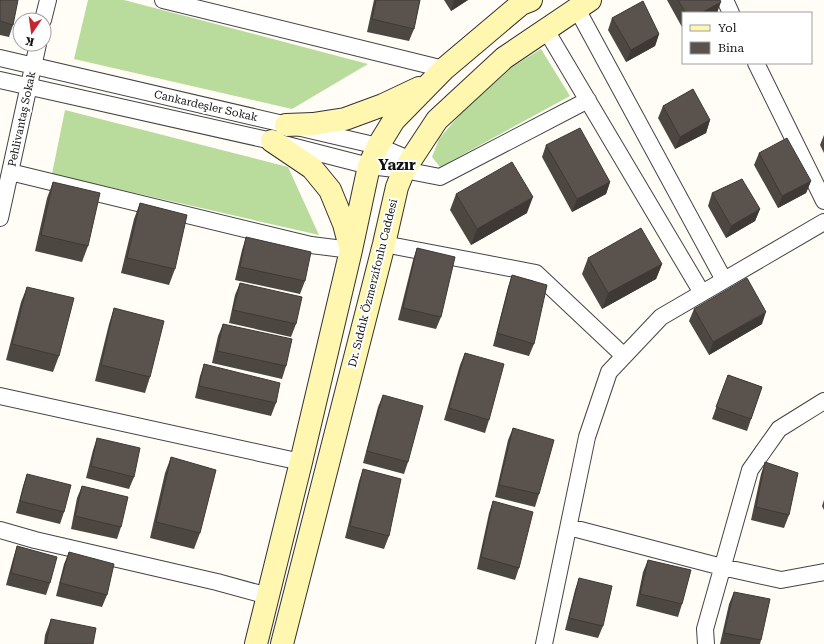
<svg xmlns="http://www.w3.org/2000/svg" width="824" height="644" viewBox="0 0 824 644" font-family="'Roboto Serif',serif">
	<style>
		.forest { fill: #b9dc9c }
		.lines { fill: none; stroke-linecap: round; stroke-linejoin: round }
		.street-casing { stroke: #444; stroke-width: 18 }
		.secondary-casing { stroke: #333; stroke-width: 24 }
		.street { stroke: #fff; stroke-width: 16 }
		.secondary { stroke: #fff6b0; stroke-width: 22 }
		.wall { fill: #4d4742 }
		.shaded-wall { fill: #3f3936 }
		.building { fill: #5a524d; stroke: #3f3936 }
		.labels { text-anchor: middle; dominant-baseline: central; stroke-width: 4; stroke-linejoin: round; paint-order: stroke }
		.street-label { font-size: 11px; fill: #111; stroke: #fff }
		.district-label { font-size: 15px; font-weight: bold; fill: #111; stroke: #fff }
	</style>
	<rect width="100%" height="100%" fill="#fffdf5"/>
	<path class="forest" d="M88,0H124L368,64L292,109L74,59Z
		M541,49L570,96L440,167L432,157L439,139L467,106L509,69Z
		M65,110L288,167L319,235L52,174Z"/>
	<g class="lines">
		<g class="street-casing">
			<path id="street" d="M163,0L444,69
				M725,0L731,13
				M577,9L724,280
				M43,20L48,0
				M546,30L702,293
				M0,58L378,146L411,160
				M756,63L824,201
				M0,80L272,141L369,166L404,170L440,177L588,100
				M10,172L311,245L351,250
				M0,218L38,44
				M384,244L536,273L624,356
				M0,396L301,462
				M569,527L722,567L781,580L824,572
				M0,530L35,540L217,582L268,596
				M544,644L587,437L609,372L661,317L824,222
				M706,644L705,629L750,470L779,429L824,401"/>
		</g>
		<g class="secondary-casing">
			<path id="secondary" d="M286,125L313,124L345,119L383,105L419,88
				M272,141L312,168L330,190L344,224L350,247
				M256,644L301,462L351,250L369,166L378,146L394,120L444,69L521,4L531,0
				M282,644L384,244L397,187L404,170L437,120L504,58L590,0"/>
		</g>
		<use href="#street" class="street"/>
		<use href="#secondary" class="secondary"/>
	</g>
	<path class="wall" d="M0,0L13,25L9,37L0,35Z
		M374,0H420L414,29L409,41L367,32Z
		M444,0H468L451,11Z
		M667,0H720L717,13H683V29Z
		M612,18L659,34L655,46L626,62L608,30Z
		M663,106L710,120L706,133L675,149L658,118Z
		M824,135V153L820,145Z
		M546,145L610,182L606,194L572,212L542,157Z
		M759,153L811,181L806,193L778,208L754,165Z
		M53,182L88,246L82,262L35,251L47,198Z
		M712,193L760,209L755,221L726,238L708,206Z
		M456,194L527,213L471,245L450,210Z
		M140,203L175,269L169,285L121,273L134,219Z
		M246,237L305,281L300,294L235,280L242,250Z
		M417,248L441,317L436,329L398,320L413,260Z
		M588,258L662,264L656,279L602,309L582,274Z
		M512,275L534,344L529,356L493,346L508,287Z
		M240,283L296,324L291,337L229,323L235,295Z
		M27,287L59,356L53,372L6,360L21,302Z
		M114,308L150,377L145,393L95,381L109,324Z
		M694,309L762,324L709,355L689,321Z
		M223,324L286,366L282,379L212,363L218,336Z
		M465,353L489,420L485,433L444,420L460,365Z
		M204,364L276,403L271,416L195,398L200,376Z
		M728,375L762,387L747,431L712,419Z
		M383,395L408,462L404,474L363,463L378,407Z
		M513,428L539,494L535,507L495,497L508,440Z
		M97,438L134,477L129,489L86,478L93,450Z
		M171,457L200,533L194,549L150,538L165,473Z
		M765,462L789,515L784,528L751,520L761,474Z
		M363,469L389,536L384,549L345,538L359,481Z
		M27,474L64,512L60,524L16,513L23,486Z
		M82,486L121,527L117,539L71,529L77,498Z
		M824,500V510L822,506Z
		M493,501L519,568L515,580L477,569L489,513Z
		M17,546L50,583L46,595L6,585L13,559Z
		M69,552L107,595L102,607L56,596L64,564Z
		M648,560L682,604L678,617L636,606L643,572Z
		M579,578L603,626L598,638L565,630L575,590Z
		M734,592L761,640L760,644H720L729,604Z
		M51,619L93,644H44L45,635Z"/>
	<path class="shaded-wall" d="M454,0H468L451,11Z
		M721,2L717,13H701Z
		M659,34L655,46L626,62L631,50Z
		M710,120L706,133L675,149L680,137Z
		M811,181L806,193L778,208L782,196Z
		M610,182L606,194L572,212L577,199Z
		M533,197L527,213L471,245L477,229Z
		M760,209L755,221L726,238L731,226Z
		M662,264L656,279L602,309L608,293Z
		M766,312L762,324L709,355L713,342Z"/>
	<path class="building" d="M0,0H18L13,25L0,21Z
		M376,0H420L414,29L372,19Z
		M678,0H720L721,2L701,13H686Z
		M643,1L659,34L631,50L612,18Z
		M693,89L710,120L680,137L663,106Z
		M580,128L610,182L577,199L546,145Z
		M787,138L811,181L782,196L759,153Z
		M512,162L533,197L477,229L456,194Z
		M742,179L760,209L731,226L712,193Z
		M53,182L100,193L88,246L41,235Z
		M140,203L187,215L175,269L127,258Z
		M641,228L662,264L608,293L588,258Z
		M246,237L311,252L305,281L240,267Z
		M417,248L455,257L441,317L403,308Z
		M512,275L547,285L534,344L497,333Z
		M747,278L766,312L713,342L694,309Z
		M240,283L302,297L296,324L233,310Z
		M27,287L74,298L59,356L12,344Z
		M114,308L164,321L150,377L101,365Z
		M223,324L292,339L286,366L217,351Z
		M465,353L504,364L489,420L449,408Z
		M204,364L280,383L276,403L199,386Z
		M728,375L762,387L751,419L716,407Z
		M383,395L423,406L408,462L367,451Z
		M513,428L554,440L539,494L499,485Z
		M97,438L140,448L134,477L91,466Z
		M171,457L216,470L200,533L156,522Z
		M765,462L798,473L789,515L756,507Z
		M363,469L401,479L389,536L350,526Z
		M27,474L71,485L64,512L20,501Z
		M82,486L128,497L121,527L75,516Z
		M493,501L533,512L519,568L481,557Z
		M17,546L57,557L50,583L11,573Z
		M69,552L114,564L107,595L60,583Z
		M648,560L691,570L682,604L640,594Z
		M579,578L612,586L603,626L569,618Z
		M734,592L770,599L761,640L724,633Z
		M51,619L96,628L93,644H46Z"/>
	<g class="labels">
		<g class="street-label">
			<text transform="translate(206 106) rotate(13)">Cankardeşler Sokak</text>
			<text transform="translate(22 119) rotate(-78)">Pehlivantaş Sokak</text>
			<text transform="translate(373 283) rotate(-76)">Dr. Sıddık Özmerzifonlu Caddesi</text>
		</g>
		<g class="district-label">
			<text x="397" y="165">Yazır</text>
		</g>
	</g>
	<rect x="682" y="12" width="130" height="52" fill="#ffffff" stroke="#a0a0a0"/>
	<rect x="690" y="25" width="20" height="6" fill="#fff6b0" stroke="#a0a0a0"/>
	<text x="718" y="32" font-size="12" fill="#111111">Yol</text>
	<rect x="690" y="42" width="20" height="12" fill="#5a524d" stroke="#a0a0a0"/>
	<text x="718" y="52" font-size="12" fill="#111111">Bina</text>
	<g transform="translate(32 32) rotate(193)"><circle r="19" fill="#ffffff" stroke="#a0a0a0"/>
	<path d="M0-3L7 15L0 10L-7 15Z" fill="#c4262e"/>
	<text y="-6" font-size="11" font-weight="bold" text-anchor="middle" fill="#111111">K</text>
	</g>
</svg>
